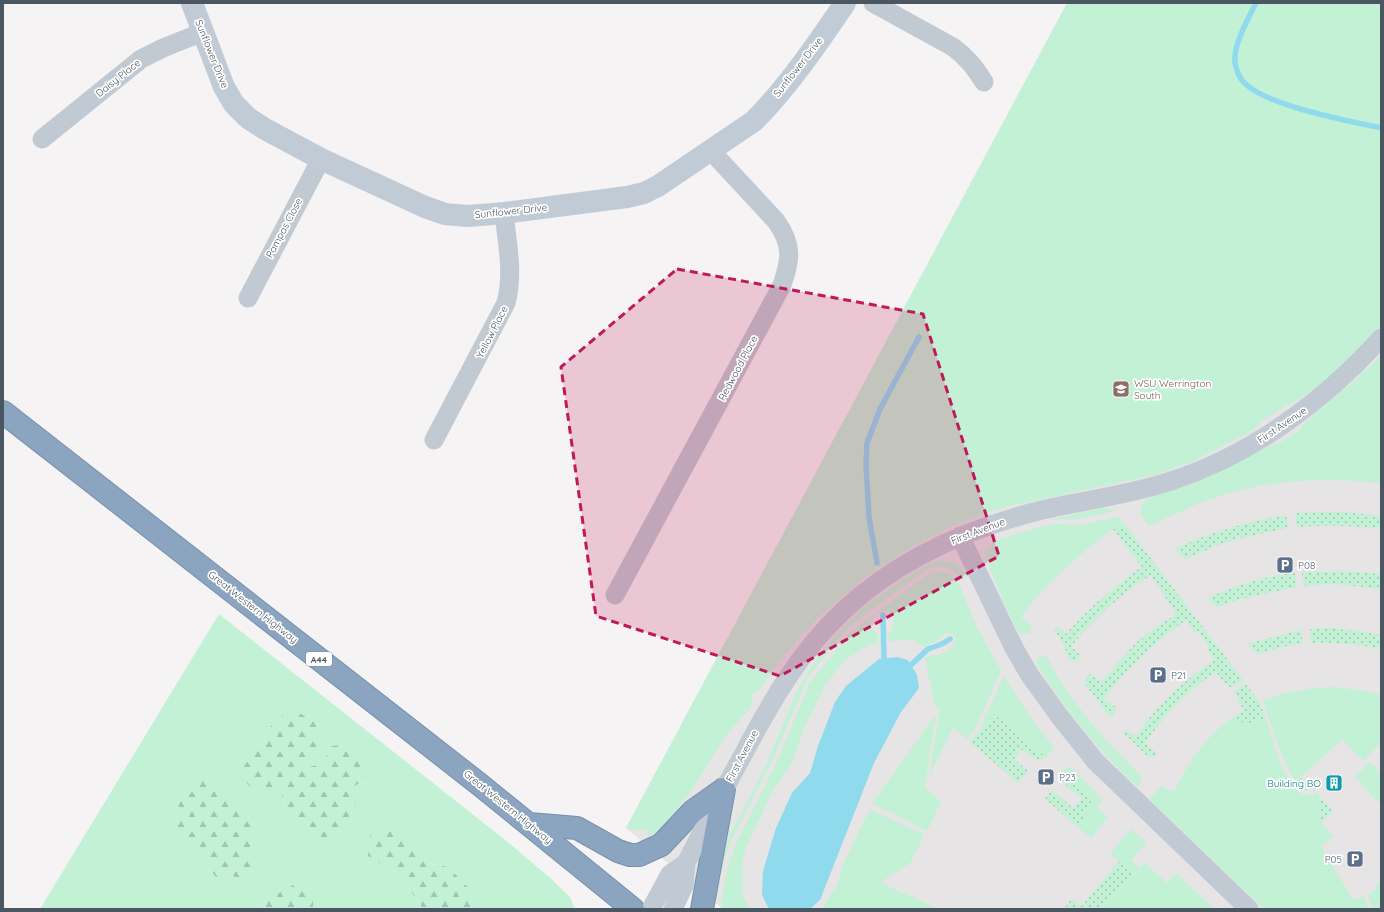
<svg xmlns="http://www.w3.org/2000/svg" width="1384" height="912" viewBox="0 0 1384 912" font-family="Quicksand,sans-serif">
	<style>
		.education { fill: #e6e4e5 }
		.grass { fill: #c3f1d5; fill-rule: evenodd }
		.forest { fill: url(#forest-firs) }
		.park { fill: url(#park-dots) }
		.water { fill: #90daee }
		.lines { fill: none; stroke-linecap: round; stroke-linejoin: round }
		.stream { stroke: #90daee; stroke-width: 5.5 }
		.highway-casing { stroke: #7690ad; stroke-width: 24 }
		.street { stroke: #c1cad2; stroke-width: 19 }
		.secondary { stroke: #c1cbd6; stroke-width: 22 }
		.highway { stroke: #8ba5c1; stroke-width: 22 }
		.marked { fill: #c2185b; fill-opacity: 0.2; stroke: #c2185b; stroke-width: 3; stroke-dasharray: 8 5; stroke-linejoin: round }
		.labels { text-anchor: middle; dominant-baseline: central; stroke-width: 3.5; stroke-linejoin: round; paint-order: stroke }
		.shield { fill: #fff; stroke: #808990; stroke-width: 1 }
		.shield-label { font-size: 9px; font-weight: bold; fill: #4a5661 }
		.street-label { font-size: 10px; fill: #4a5661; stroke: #fff }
		.education-label { font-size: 10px; fill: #785e54; stroke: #fff; text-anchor: start }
		.service-label { font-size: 10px; fill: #4e5e75; stroke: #fff; text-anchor: start }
		.culture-label { font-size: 10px; fill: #0d838f; stroke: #fff; text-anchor: end }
	</style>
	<defs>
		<pattern id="forest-firs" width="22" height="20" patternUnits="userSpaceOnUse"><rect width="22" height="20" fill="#c3f1d5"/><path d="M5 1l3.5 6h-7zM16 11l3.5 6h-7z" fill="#a0c6b0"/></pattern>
		<pattern id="park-dots" width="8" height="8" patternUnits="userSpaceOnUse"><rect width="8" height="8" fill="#c3f1d5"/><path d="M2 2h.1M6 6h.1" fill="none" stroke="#a0c6b0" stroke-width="1.8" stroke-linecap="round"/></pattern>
	</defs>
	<rect width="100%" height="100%" fill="#f5f3f3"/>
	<path class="education" d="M1067,3H1381V909H723L626,828Z"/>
	<path class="grass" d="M1067,3H1381V325L1365,343L1326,380L1307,394L1294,402L1285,406L1262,421L1250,432L1189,463L1154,475L1001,508L954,525L903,552L863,579L819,617L801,636L778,663L760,689L751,694C753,700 752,704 749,709C741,719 730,729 723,740C701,773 682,814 649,837L647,830H630L626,828Z
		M1381,356V483C1328,477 1273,479 1222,495C1196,504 1173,515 1149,526C1144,520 1137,512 1142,504C1147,496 1167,492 1176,489C1209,480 1238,462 1269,446L1278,444L1298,431L1308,420L1355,380Z
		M1103,508L1113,510L1111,512L1079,519L1048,520Z
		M1118,517L1127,527L1113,529L1088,548L1059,574L1039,594L1021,617L1031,625V633L1021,634L1018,632L1002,599L984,553L985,548L989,549L992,544L997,540L1040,527L1056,524L1079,525Z
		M935,561C949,560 961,564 969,576L962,580C953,568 943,563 928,569L865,615L847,629L808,677L774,757L731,841L725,857L714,902L718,866L725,844L768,761L797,691L817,658L839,631L865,606L903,579L927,565Z
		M937,571L949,573L958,582L976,625L1001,671L974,731L967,739L953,728L929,776L940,710L935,707L925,658C931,654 936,656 942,654C948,652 955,646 955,639L952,634L946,633L934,642L924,647L913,640L888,641V633H890C893,627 895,621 893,615C883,605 871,615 870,626L878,635V643L870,644L847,659L835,672L824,687L805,727L791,765L772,792L745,850L742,867V892L749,909H723L721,907L727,869L736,843L777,762L809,684L848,635L871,616L927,575Z
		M219,614L509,843L549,877L570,897L575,909H471V890L448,867L432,864L412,851L396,826L368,856L400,875L423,909H313V892L266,900L261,909H40ZM270,727L308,767L323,764L320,842L304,819L288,816L280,789L241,771L259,748ZM242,812L255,823L251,845L254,870L242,883L234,876L219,881L200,857Z
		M1041,655L1047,657L1062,684L1087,718L1105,739L1143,778L1138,786H1136C1099,750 1065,710 1038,666L1036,661Z
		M1004,676L1031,718L1054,748L1046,757L995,714L979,730Z
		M1334,687L1366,691L1381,695V743L1363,761L1342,739L1301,777L1313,789L1305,791C1288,783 1270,721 1263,701C1286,691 1309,688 1334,687Z
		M936,714L925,787L941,802L927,831L873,804L876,798Z
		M1235,716L1239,721L1251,724L1257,720L1266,719C1273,740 1283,784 1303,795L1317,793L1319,796L1321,823L1334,837L1321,846L1353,900L1363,896L1369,909H1264L1149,799L1161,786L1174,792C1188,762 1207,735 1235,716Z
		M1370,762L1381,773V803L1377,801L1355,777Z
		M1070,766L1103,800L1097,808L1108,817L1091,838L1079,828L1093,797L1062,771Z
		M870,809L924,835L911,862L881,882L903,894V892L938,909H822L837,885L844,862Z
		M1131,829L1147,843L1131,860L1140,868L1145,863L1167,883L1176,873L1214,909H1101L1136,875L1110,854Z
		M1381,873V909H1375L1371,905L1367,895C1376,893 1379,881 1381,873Z"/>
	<path class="forest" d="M299,713L321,726L319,751L308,767L323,764L330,746L345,745L362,757L366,779L348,790L356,803L344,825L320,842L304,819L288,816L280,789L252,791L240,771L259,748L270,727L285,714Z
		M193,779L214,782L242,812L255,823L251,845L255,870L242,883L234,876L219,881L200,857L174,830L180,798Z
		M397,826L413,851L432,864L448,867L471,890V909H423L400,875L368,856L370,836Z
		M295,884L313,892V909H261L266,900Z"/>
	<path class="park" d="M1320,512H1344L1381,516V529C1353,525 1325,525 1297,527L1295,513Z
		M1286,515L1288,528L1241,538L1213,547L1186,559L1174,549C1210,532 1247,522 1286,515Z
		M1127,527L1243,680L1231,688L1227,684L1224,683L1216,672C1184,693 1166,713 1145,744L1157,753L1154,757H1148L1125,734L1124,732L1125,730L1136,736C1158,705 1182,681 1214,661L1207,648L1208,645L1198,631L1194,632L1186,620C1154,643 1127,668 1104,699L1117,708L1112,716H1109L1084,683L1088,675L1090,674L1101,682L1137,642L1151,631L1176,614L1151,575C1120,594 1095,618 1071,646L1079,654V660L1072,662L1069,659L1064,645L1054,629L1056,626L1066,634C1089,608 1114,587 1142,567L1113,529Z
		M1343,571L1381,574V590C1355,585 1330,583 1304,586L1302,572Z
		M1295,573L1296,587L1245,598L1217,607L1207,598C1236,586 1264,576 1295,573Z
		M1330,628L1365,632L1381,635V649C1357,644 1335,642 1311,643L1310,629Z
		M1301,630L1303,644L1290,645L1258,654L1247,644Z
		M1245,683L1260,703L1266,719L1257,720L1247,724L1239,721L1235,716L1244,710L1237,699L1238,696L1234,692Z
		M994,714L1046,757L1040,760L1034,759L1021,749L1014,759L1028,771L1018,783L970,742Z
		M1062,771L1093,797L1079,828L1045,799L1052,790L1073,808L1082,798C1074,791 1056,783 1062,771Z
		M1319,796L1333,811L1321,823Z
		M1119,861L1136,875L1101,909H1068L1065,907L1072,899L1082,906Z"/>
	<path class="water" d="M897,657L908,660L917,675L919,688L901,712L874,763L820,900L810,909H769L762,895L763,871L769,851L776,828L792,793L810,773L818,746L835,702L846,686L879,659Z"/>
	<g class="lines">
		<path class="stream" d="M1256,3C1248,19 1233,45 1235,63C1236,68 1239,77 1242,80C1260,105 1350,121 1381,128
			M877,563L869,517L866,465L867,443L880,409L919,337
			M883,615L884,658
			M911,665L928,649L942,644L950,639"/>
		<g class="highway-casing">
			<path id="highway" d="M3,412L479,784L633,909
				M529,824L577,828L618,851L630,855H639L661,845L693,811L724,789
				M702,909L724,789"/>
		</g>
		<path class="street" d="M873,3L953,47C967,57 975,68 984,82
			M42,139L141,59L163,48L203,32
			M248,298L321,159
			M434,440L506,303C514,273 507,243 504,213
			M960,536L1014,648L1029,674L1060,717L1096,762L1249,909
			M615,595L782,285C791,259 793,245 776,221L711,151
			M651,909L670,874L686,863
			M673,909L684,886L686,863C705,826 724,789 744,753C771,702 800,651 843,611C898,559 969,528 1042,510C1085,500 1129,495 1171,481C1252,455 1325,400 1381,338"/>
		<path class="secondary" d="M192,3L224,87L234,104L248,118L265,129L321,159L425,207L445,214L468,216L504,213L627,197L644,193L658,186L754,121C787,88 818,43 845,3"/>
		<use href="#highway" class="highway"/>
	</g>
	<path class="marked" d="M677,269L923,314L999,556L780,676L596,616L561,367Z"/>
	<defs>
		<g id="university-square" transform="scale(0.9)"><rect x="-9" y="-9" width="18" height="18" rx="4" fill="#8d6e63" stroke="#fff"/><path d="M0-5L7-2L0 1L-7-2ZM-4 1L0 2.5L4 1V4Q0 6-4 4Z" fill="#fff"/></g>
		<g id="parking-square" transform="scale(0.9)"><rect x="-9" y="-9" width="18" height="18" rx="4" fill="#5c6f8a" stroke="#fff"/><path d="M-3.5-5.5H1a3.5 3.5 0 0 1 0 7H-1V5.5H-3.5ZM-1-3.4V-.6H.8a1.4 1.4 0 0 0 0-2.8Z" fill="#fff"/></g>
		<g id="building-square" transform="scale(0.9)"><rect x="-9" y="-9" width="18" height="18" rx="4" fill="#0f9aa8" stroke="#fff"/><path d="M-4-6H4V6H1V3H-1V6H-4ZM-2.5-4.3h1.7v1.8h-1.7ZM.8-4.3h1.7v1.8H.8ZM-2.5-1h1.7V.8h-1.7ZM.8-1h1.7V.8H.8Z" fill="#fff"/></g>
	</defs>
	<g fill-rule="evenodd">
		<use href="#university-square" x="1121" y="389"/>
		<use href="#parking-square" x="1285" y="565"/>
		<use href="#parking-square" x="1158" y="675"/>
		<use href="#parking-square" x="1046" y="777"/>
		<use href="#building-square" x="1334" y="783"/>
		<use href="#parking-square" x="1355" y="859"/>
	</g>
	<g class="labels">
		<rect class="shield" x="306" y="652" width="26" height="14" rx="3"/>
		<g class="shield-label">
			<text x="319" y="659">A44</text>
		</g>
		<g class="street-label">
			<text transform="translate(212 54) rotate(68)">Sunflower Drive</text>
			<text transform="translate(798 67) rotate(-52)">Sunflower Drive</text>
			<text transform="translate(118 78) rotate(-39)">Daisy Place</text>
			<text transform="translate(511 211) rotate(-6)">Sunflower Drive</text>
			<text transform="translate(284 228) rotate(-62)">Pampas Close</text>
			<text transform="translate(492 332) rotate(-63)">Yellow Place</text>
			<text transform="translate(738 368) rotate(-62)">Redwood Place</text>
			<text transform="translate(1282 425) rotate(-34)">First Avenue</text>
			<text transform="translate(978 531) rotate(-21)">First Avenue</text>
			<text transform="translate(253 607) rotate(38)">Great Western Highway</text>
			<text transform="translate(742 756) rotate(-62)">First Avenue</text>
			<text transform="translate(508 807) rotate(39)">Great Western Highway</text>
		</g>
		<g class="education-label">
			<text x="1134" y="383">WSU Werrington<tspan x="1134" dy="12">South</tspan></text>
		</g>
		<g class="service-label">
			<text x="1298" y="565">P08</text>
			<text x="1171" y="675">P21</text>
			<text x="1059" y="777">P23</text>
			<text x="1342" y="859" text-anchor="end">P05</text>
		</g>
		<g class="culture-label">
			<text x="1321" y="783">Building BO</text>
		</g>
	</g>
	<rect width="1384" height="912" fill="none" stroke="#4a5661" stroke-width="8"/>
</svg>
